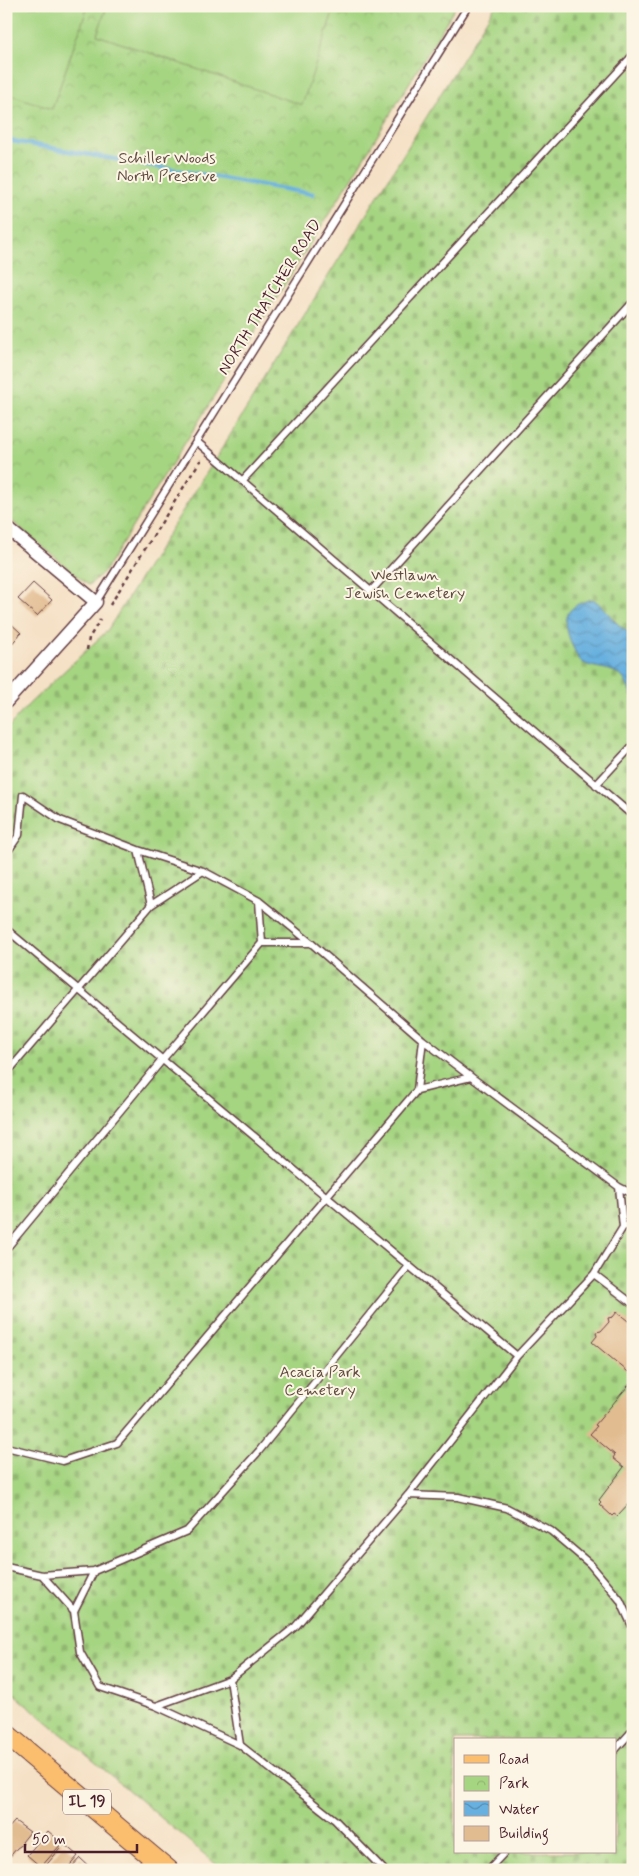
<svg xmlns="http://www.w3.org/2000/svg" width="639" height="1876" viewBox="0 0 639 1876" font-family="Mynerve,sans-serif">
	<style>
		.cemetery { fill: url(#cemetery-stones); stroke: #787a56; fill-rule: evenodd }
		.park { fill: url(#park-crowns); stroke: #787a56 }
		.pitch { fill: #a6d582; stroke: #787a56 }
		.water { fill: url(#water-waves); stroke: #586885 }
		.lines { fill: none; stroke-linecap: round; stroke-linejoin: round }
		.stream { stroke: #67b0df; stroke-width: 4.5 }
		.building { fill: #e2bc91 }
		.service-casing { stroke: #643c42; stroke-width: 9 }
		.minor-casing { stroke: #643c42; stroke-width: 15 }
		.primary-casing { stroke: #643c42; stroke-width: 22 }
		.path { stroke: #643c42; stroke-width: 2.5; stroke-dasharray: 4 4; stroke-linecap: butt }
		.service { stroke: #fff; stroke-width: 6 }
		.minor { stroke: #fff; stroke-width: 12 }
		.primary { stroke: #fbbd6e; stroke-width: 20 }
		.labels { text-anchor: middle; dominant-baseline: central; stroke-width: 4; stroke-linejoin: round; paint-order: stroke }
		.shield { fill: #fcf5e5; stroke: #7f5f63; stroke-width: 1 }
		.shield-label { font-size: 15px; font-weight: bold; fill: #4a1f2b }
		.park-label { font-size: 16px; fill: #614c41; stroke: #fcf5e5 }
		.street-label { font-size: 16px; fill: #4a1f2b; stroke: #fcf5e5 }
	</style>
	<defs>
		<pattern id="cemetery-stones" width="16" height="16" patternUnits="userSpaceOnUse" patternTransform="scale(1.25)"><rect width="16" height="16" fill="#a6d582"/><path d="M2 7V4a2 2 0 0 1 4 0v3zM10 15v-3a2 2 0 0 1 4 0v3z" fill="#90b670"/></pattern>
		<pattern id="park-crowns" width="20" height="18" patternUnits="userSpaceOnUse" patternTransform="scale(1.25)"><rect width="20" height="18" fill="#a6d582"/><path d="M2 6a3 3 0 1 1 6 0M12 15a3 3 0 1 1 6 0" fill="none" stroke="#90b670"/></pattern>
		<pattern id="water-waves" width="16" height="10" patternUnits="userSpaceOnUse" patternTransform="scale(1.25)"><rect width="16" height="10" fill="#67b0df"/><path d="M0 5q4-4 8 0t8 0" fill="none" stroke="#578fb5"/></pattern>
	</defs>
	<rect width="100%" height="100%" fill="#fcf5e5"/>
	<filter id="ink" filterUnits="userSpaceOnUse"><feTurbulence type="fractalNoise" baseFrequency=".02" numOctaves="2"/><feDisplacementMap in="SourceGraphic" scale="10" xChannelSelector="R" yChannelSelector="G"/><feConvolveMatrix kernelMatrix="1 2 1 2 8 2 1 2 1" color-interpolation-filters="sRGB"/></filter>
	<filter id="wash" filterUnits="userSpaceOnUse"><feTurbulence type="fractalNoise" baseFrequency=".0096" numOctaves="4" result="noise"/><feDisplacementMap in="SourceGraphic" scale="20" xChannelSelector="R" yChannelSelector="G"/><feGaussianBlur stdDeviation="1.12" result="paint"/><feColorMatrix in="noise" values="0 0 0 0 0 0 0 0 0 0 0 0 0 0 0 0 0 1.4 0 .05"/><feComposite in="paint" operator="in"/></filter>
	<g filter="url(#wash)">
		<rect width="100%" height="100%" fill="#f5e1c6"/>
		<path class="cemetery" d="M495,6H633V1870H223L6,1687V730L28,705L107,631L216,458ZM455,1740H615V1852H455Z"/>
		<path class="park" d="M6,6H456L354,174L104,572L89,585L87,584L6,516Z"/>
		<path class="pitch" d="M6,6H88L52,109L6,93Z
			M107,6H335L302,105L97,35Z"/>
		<path class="water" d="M593,599C609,610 614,626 633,634V698C629,691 628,683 622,677C612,666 594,670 582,662C577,658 575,651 572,645C562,620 563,606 593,599Z"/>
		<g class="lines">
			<path class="stream" d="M6,140L313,194"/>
		</g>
		<g id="blocks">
			<path class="building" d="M33,583L52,600L37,616L18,599Z
				M6,619L21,633L10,646L6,642Z
				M617,1312L633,1325V1376L592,1342L597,1336L596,1332L601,1331L609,1322L608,1318L613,1317Z
				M633,1380V1499L617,1516L614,1514L612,1516L599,1504L601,1502L599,1500L624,1467L613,1458L615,1455L590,1434L597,1426L595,1425Z
				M15,1821L30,1832L22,1842L23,1844L17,1848L6,1861V1831Z
				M48,1831L62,1843L41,1867L27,1855Z
				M64,1844L78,1856L66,1870H45L43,1869Z
				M80,1858L93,1870H69Z"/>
		</g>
	</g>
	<g filter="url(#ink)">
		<use href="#blocks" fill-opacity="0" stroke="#643c42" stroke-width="1"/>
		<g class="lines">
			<g class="service-casing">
				<path id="service" d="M196,441L633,816
					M242,481L633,55
					M6,540L13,533
					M370,592L633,302
					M96,602L468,6
					M596,785L633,745
					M6,854L19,835L23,795L60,820L138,850L203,871L259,901L311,943L423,1040L471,1077L619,1187L633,1194
					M151,905L203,871
					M6,929L517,1356
					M262,943H311
					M6,1074L151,905L138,850
					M417,1090L423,1040
					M619,1187L623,1227
					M6,1249L163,1059L262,943L259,901
					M594,1274L633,1304
					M6,1447L63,1461L117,1443L417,1090L471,1077
					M408,1495L458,1497L507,1508L551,1531L590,1564L620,1600L633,1628
					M6,1567L42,1575L94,1571L187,1531L259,1451L409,1266
					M94,1571L74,1611L80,1652L100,1687L156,1706L230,1679L296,1626L408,1495L517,1356L594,1274L623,1227L633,1224
					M42,1575L74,1611
					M230,1679L240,1745
					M156,1706L240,1745L335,1820L384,1870
					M615,1750L633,1730
					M488,1870L505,1852"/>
			</g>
			<g class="minor-casing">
				<path id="minor" d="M6,527L96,602L6,702"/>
			</g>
			<g class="primary-casing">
				<path id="primary" d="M6,1734L168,1870"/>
			</g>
			<path class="path" d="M110,605L200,461H202
				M87,650L89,638L100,620"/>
			<use href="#service" class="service"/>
			<use href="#minor" class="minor"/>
			<use href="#primary" class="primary"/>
		</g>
	</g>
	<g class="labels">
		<rect class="shield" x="63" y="1789.5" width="48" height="25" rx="4"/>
		<g class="shield-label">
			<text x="87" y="1802">IL 19</text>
		</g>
		<g class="park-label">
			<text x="167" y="158">Schiller Woods<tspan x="167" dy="18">North Preserve</tspan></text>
			<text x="405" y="575">Westlawn<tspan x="405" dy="18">Jewish Cemetery</tspan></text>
			<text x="320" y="1372">Acacia Park<tspan x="320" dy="18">Cemetery</tspan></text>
		</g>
		<g class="street-label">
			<text transform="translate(270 297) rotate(-58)">NORTH THATCHER ROAD</text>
		</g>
	</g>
	<rect width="639" height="1876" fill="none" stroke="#fcf5e5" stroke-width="25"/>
	<rect x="454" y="1738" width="162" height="115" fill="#fcf5e5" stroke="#b59f9b"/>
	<rect x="464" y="1755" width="25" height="8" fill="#fbbd6e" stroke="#b59f9b"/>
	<text x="499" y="1764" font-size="15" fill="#4a1f2b">Road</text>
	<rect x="464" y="1776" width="25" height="15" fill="url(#park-crowns)" stroke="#b59f9b"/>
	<text x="499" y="1788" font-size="15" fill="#4a1f2b">Park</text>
	<rect x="464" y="1801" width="25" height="15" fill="url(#water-waves)" stroke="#b59f9b"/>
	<text x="499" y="1814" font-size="15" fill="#4a1f2b">Water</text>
	<rect x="464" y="1826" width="25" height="15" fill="#e2bc91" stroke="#b59f9b"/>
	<text x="499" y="1838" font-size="15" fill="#4a1f2b">Building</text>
	<path d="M25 1844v8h112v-8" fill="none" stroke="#4a1f2b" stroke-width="2.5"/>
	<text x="32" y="1844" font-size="15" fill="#4a1f2b" stroke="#fcf5e5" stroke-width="4" paint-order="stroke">50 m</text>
</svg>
